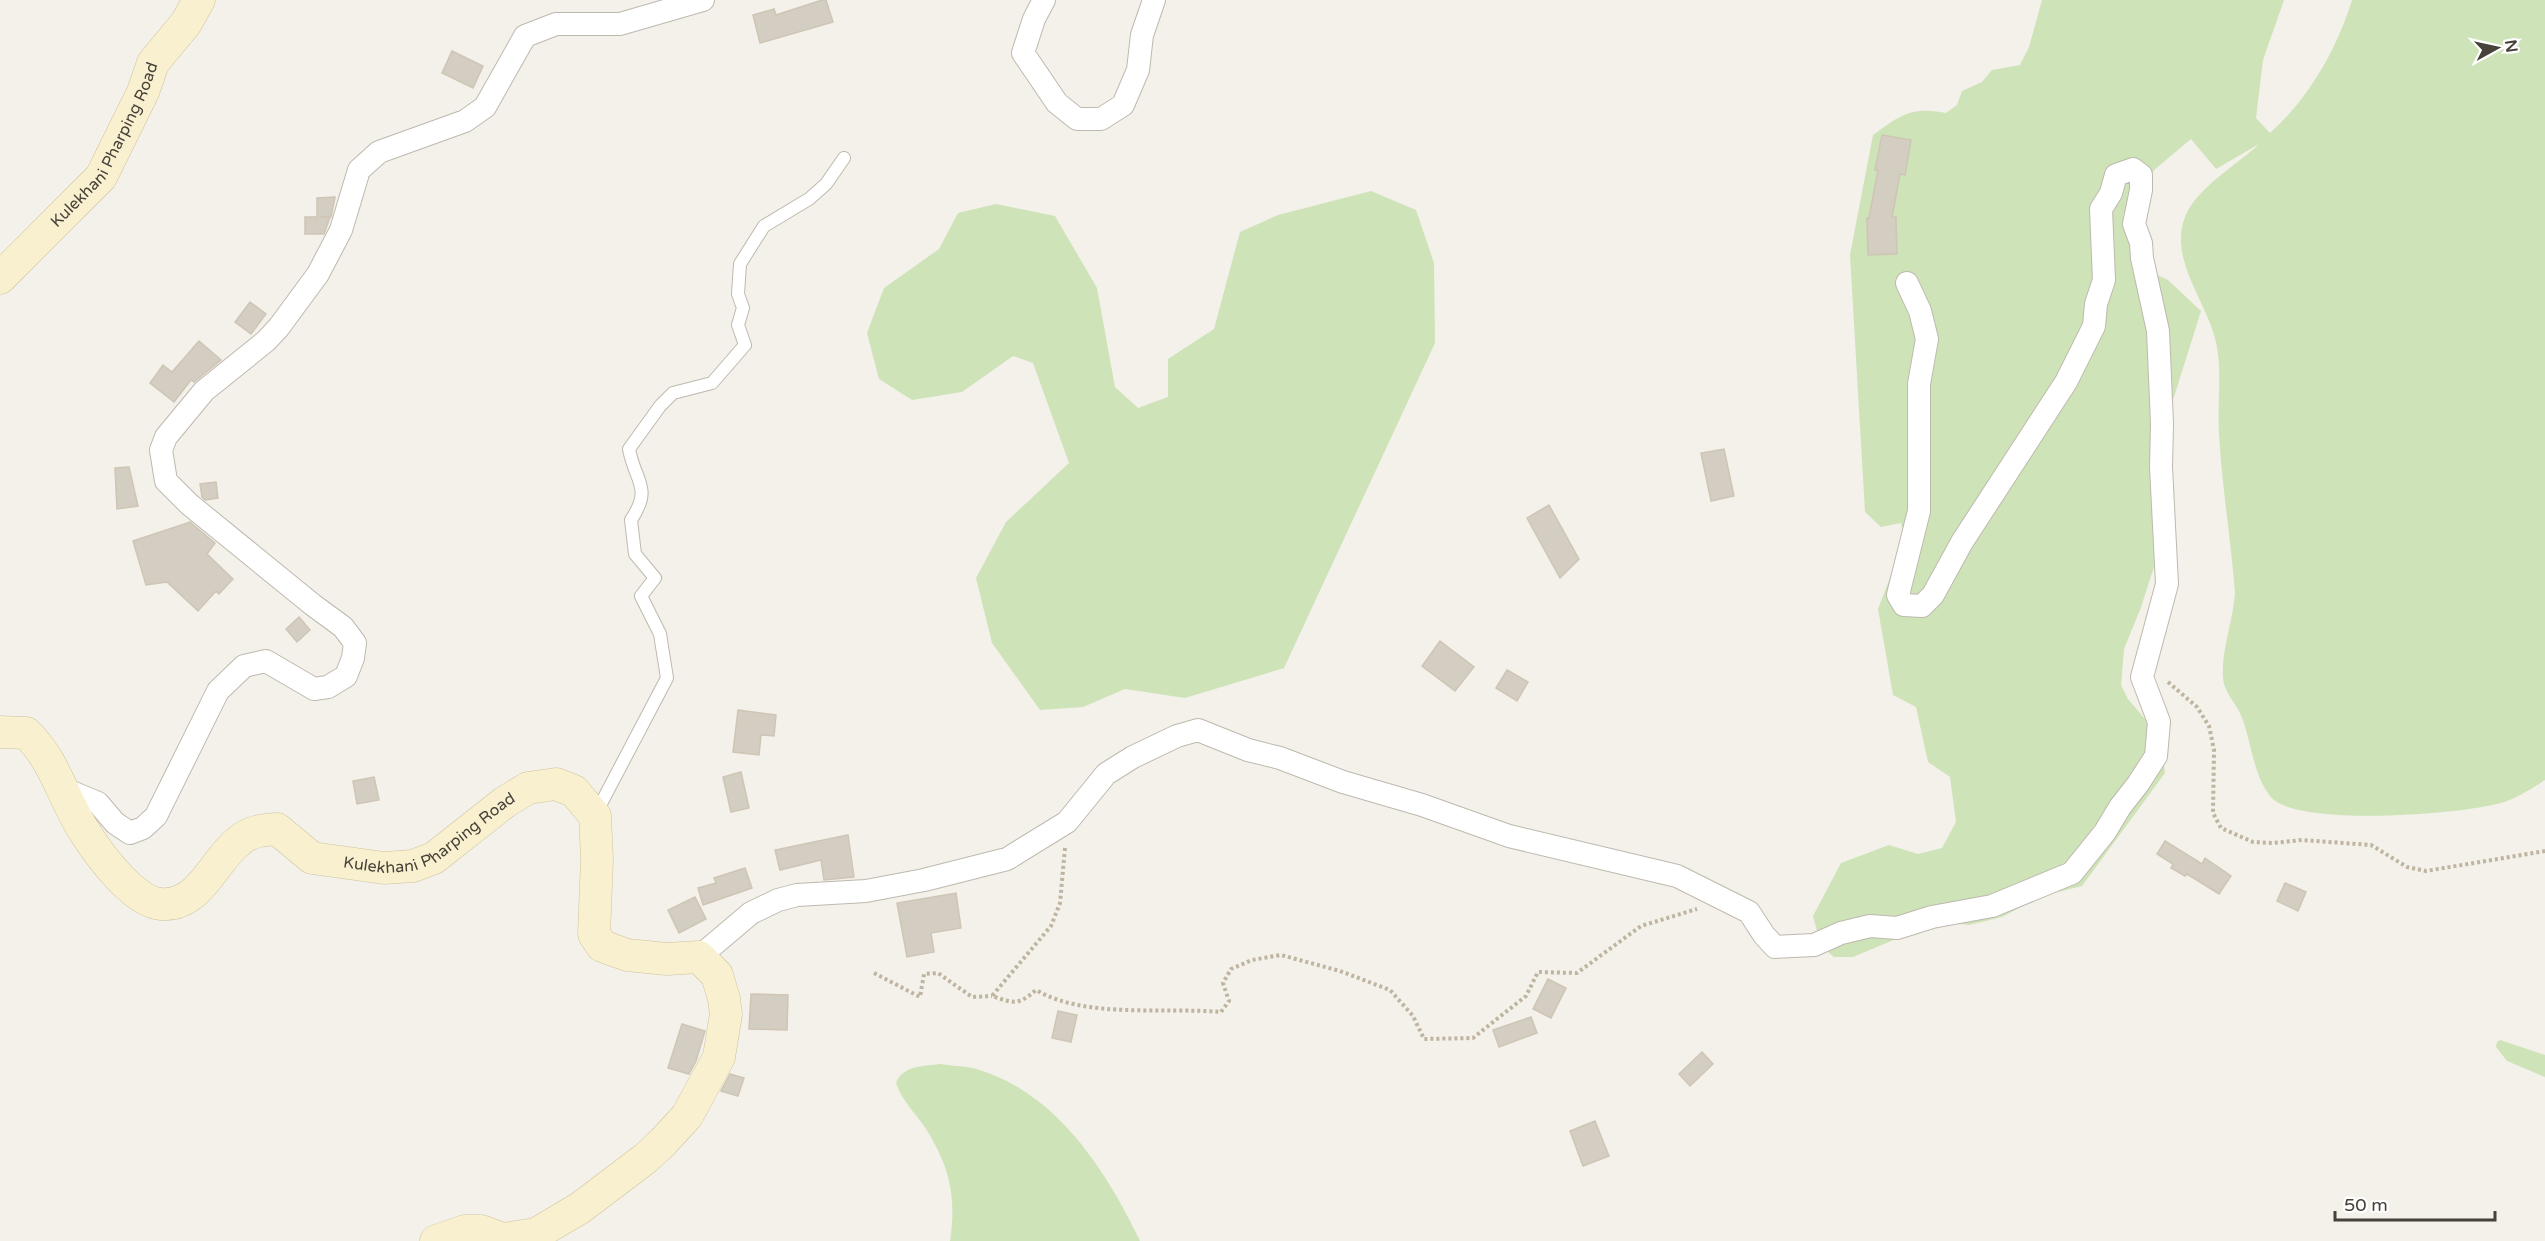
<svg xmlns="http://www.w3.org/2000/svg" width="2545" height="1241" viewBox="0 0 2545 1241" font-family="'Varela Round',sans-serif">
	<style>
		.green { fill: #cee3b8 }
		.building { fill: #d4cdc1; stroke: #cec5b5; stroke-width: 1.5 }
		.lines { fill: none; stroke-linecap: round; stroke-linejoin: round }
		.lane-casing { stroke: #beb9ae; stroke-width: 14 }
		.street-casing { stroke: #beb9ae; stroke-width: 24 }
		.secondary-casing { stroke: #cec39f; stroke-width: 33 }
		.path { stroke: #beb4a0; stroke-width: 4; stroke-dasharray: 3 3; stroke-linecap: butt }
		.lane { stroke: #fff; stroke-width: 12 }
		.street { stroke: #fff; stroke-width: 22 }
		.secondary { stroke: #f9f0cf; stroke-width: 32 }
		.labels { text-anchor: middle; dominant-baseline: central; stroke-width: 6; stroke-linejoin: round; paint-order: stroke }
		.street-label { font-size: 16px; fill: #464239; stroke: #fff }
	</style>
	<rect width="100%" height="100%" fill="#f3f1ea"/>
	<path class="green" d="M2042,0H2284L2263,60L2256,118L2270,133C2309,98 2337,49 2352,0H2545V780C2531,789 2517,798 2501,803C2463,814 2294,828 2270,796C2251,771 2252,738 2239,711C2233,700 2224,691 2223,678C2221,650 2233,622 2235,593C2231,540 2222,487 2219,434C2217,402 2223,369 2215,338C2205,300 2169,258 2185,217C2196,188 2236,166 2259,144L2216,169L2191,139L2154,170L2123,215L2134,264L2168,280L2201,311L2173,400L2171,515L2140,610L2124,649L2121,685L2128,699L2161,738L2165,773L2082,886L2042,896L2002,917L1969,925L1939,921L1853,957H1834L1821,946L1813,916L1841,863L1889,845L1918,854L1942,848L1956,822L1950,777L1928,762L1916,707L1893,695L1878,609L1904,541L1901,523L1881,527L1865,512L1850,255L1873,135C1901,115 1910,106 1946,113L1957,105L1962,91L1982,82L1992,70L2020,65L2029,47Z
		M1371,191L1416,210L1434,263L1435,343L1284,668L1185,698L1125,689L1083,707L1040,710L992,643L976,578L1006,522L1069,463L1033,363L1013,356L962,392L912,400L879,379L867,333L884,288L939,249L958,213L996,204L1055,216L1097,288L1115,387L1138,408L1168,397V359L1214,329L1240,232L1278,215Z
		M2500,1040L2545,1055V1077L2507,1061L2496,1047L2497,1042Z
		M941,1064C951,1066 963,1066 973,1068C1055,1090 1106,1170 1140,1241H950C957,1196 949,1164 924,1126C915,1113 901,1099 896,1083C903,1065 924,1066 941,1064Z"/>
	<path class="building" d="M822,0H826L833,22L760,43L753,15L774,9L776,15Z
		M452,51L483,66L473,88L442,73Z
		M1882,135L1911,140L1905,175L1900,174L1892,217H1896L1897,254L1868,255L1867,218H1869L1878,170H1875Z
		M335,197L331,217H320H330L324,234H305V217H317V198Z
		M250,302L266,314L251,334L235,322Z
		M199,341L221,360L194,382L191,380L174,402L150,383L163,365L172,372Z
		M1724,449L1734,496L1711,501L1701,453Z
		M129,467L138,506L117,509L115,468Z
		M216,482L218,498L205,500L202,497L200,484Z
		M1549,505L1579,559L1560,578L1527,518Z
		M190,522L215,543L207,554L233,579L219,594L216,591L198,611L167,582L146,585L133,541Z
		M299,617L310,630L297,642L286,629Z
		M1440,641L1474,667L1455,691L1422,666Z
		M1507,670L1528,682L1517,701L1496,688Z
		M738,710L776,715L774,736L761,735L759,755L733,752Z
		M741,772L749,808L731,812L723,777Z
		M374,777L379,800L357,804L353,781Z
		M848,835L854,877L824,880L821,860L780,870L775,850Z
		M2165,841L2202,864L2205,858L2231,876L2219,894L2187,874L2185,876L2171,868L2173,864L2157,854Z
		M745,868L752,888L703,905L698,888L716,883L714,878Z
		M2285,883L2306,892L2298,911L2277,901Z
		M956,893L961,928L931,933L934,952L907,957L897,903Z
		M695,897L706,919L679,933L668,910Z
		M1548,979L1566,988L1551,1018L1533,1009Z
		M751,994L788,995L787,1030L749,1029Z
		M1058,1011L1077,1015L1071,1042L1052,1038Z
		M1531,1017L1537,1033L1499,1047L1493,1030Z
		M682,1024L705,1031L696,1061L689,1074L668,1068Z
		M1702,1052L1713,1064L1690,1086L1679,1074Z
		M730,1074L744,1078L738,1096L721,1091Z
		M1595,1121L1609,1156L1583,1166L1570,1131Z"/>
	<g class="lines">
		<g class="lane-casing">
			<path id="lane" d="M595,815L667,678L660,634L641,596L655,578L635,554L631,520C653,487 635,482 629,449L660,406L673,393L712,383L745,345L738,325L743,308L738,294L740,264L764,226L809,199L826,184L844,158"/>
		</g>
		<g class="street-casing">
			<path id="street" d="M1044,0L1034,19L1023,53L1057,103L1077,119H1101L1123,105L1138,70L1142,35L1154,0
				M62,788L98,803L115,823L130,833L143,828L156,816L218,691L244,666L266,661L314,689L328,687L346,676L353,658L355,643L343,627L313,605L189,504L166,481L161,450L166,437L204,391L266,341L279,327L318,274L341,230L359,170L379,152L465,121L485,107L525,36L556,24H620L703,0
				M699,957L751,913L778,900L797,895L866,891L924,880L1007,859L1067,822L1106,774L1133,757L1177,736L1198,730L1248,750L1280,758L1343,782L1422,805L1509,836L1677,876L1749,912L1764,935L1775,947L1814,945L1841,933L1870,926L1897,928L1932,917L1992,906L2072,873L2105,832L2120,807L2138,784L2156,756L2159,722L2142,677L2167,584L2161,467L2162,424L2158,331L2142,258L2141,243L2134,224L2141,190V175L2133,169L2116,175L2111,193L2101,209L2104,280L2096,304L2094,326L2066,382L1962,542L1933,595L1922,606L1904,605L1898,595L1919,511V384L1927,339L1920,311L1907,283"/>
		</g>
		<g class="secondary-casing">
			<g id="secondary">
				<path id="s1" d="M0,278L101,177L143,92L153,63L186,23L199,0"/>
				<path id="s2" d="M0,732L26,733C56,761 63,800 86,834C100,856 134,902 161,904C200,907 213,861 239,841C250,831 263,830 277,829L312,858L384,868L413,866L434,858L505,802L528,788L556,784L574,791L595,816L597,859L594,934L602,946L627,955L667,959L699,957L717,975L724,999L726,1014L719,1057L687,1116L663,1142L646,1158L580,1208L536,1234L503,1239L481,1231H465L436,1241"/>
			</g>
		</g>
		<path class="path" d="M2168,682L2197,707L2209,726L2214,750L2213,813L2221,828L2253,842L2273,843L2302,840L2371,845L2407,867L2426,871L2545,851
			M1065,848L1060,903L1051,926L992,996C1013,1003 1018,1006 1036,990C1086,1019 1164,1007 1221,1012L1229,1001L1223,983L1231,969L1252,960L1281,955L1340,971L1390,990L1413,1016L1424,1039L1473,1038L1526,996L1538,972L1577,973L1641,926L1697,909
			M874,973L920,997L924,974L938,973L972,997L992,996"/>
		<use href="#lane" class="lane"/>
		<use href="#street" class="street"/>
		<use href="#secondary" class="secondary"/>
	</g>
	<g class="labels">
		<g class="street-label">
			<text stroke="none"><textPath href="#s1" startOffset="172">Kulekhani Pharping Road</textPath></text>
			<text stroke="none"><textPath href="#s2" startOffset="568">Kulekhani Pharping Road</textPath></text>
		</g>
	</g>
	<g transform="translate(2497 48) rotate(82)" stroke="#ffffff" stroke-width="4.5" paint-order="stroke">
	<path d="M0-4.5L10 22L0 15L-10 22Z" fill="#464239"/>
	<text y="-9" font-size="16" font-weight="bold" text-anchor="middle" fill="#464239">N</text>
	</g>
	<path d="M2335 1211v9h160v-9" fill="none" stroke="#464239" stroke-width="3"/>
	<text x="2344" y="1211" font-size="18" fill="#464239" stroke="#ffffff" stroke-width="4.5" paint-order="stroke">50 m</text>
</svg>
